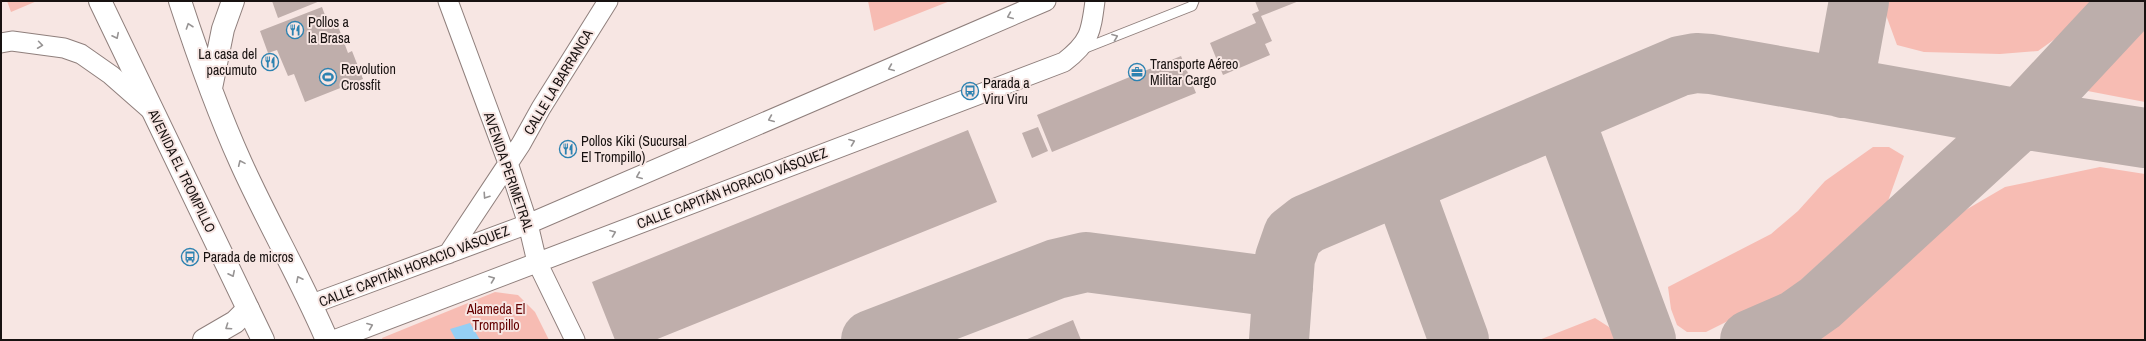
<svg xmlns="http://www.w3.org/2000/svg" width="2146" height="341" viewBox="0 0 2146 341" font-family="'Archivo Narrow',sans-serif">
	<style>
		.green { fill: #f7bcb3 }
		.water { fill: #95cff4 }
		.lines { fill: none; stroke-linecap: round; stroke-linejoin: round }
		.taxiway { stroke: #bcaeab; stroke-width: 60 }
		.building { fill: #bfaeab }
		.lane-casing { stroke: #8f7f7c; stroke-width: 11 }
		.street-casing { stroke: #8f7f7c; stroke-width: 21 }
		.secondary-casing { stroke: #8f7f7c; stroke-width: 24 }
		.primary-casing { stroke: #8f7f7c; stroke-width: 24 }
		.lane { stroke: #fff; stroke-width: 9 }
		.street { stroke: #fff; stroke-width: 19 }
		.secondary { stroke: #fff; stroke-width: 22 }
		.primary { stroke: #fff; stroke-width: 22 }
		.oneway { stroke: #979494 }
		.labels { text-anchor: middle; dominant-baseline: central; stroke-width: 4; stroke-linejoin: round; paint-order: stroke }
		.poi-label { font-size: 14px; fill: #181211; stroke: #f7e6e3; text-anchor: start }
		.street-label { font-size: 14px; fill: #181211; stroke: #f7e6e3 }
		.park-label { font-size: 14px; fill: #640000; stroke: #f7e6e3 }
	</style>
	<rect width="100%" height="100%" fill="#f7e6e3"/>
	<path class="green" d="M7,1H37L11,12Z
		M868,1H950L874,31Z
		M1889,1H2091L2090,14L2038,51L2000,54L1924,52L1897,45L1886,15Z
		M2145,14V102L2072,88Z
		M1873,147H1889L1904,156L1888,201L1790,290L1706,332H1687L1677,325L1671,309L1668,287L1771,234L1798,211L1825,181Z
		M2100,167L2145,174V340H1814L1841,321L1945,222L2005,187Z
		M495,292L518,295L535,312L549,340H383L382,338Z
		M1595,318L1609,327L1618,340H1539Z"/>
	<path class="water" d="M470,323L480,340H456L450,329Z"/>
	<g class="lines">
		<path class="taxiway" d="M1843,88L1859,1
			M1563,116L1646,340
			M1402,184L1459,340
			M871,340L1056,269L1086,262L1283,288
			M1279,340L1285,258L1293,235L1307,224L1680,66L1696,63L1711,64L2021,119L2145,138
			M1750,340L1796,320L1820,303L2021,119L2131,1"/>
	</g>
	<path class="building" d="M272,1H320L278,18Z
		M1255,1H1299L1261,16L1272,41L1265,44L1270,55L1223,75L1210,43L1256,23L1252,14L1259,11Z
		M322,7L330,29L338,26L348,53L352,51L363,79L305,102L294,74L288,76L277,50L268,53L260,31Z
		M1181,56L1196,93L1052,152L1037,115Z
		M1038,127L1048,151L1032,158L1022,133Z
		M968,130L997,202L655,340H615L592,282Z
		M1073,320L1081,340H1025Z"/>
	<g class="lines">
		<g class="lane-casing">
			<path id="lane" d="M1083,49L1192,6L1194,1"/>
		</g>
		<g class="street-casing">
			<path id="street" d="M448,1L508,163L528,224L537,262L575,340
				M1,43L12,41L64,48L81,54L111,75L152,111
				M448,254L521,144L541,108L608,1
				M312,304L528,224L1046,1
				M334,340L1064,62C1090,42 1091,32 1095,1"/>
		</g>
		<g class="secondary-casing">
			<path id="secondary" d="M204,340L235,322L248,309"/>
		</g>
		<g class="primary-casing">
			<path id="primary" d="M100,1L263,340
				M180,1C198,56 217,110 241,163C268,223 301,279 327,340
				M211,88L223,29L233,1"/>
		</g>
		<use href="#lane" class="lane"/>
		<use href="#street" class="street"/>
		<use href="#secondary" class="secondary"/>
		<use href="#primary" class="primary"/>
	</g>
	<defs><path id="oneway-chevron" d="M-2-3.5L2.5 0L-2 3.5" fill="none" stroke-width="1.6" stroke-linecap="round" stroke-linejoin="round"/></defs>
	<g class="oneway">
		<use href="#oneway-chevron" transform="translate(1010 16) rotate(157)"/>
		<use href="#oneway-chevron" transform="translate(189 26) rotate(-109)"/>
		<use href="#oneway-chevron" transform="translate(116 36) rotate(64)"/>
		<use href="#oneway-chevron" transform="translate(1115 37) rotate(-21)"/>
		<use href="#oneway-chevron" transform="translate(40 45) rotate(8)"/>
		<use href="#oneway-chevron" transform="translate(891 68) rotate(157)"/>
		<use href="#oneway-chevron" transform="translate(771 119) rotate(157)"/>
		<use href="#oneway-chevron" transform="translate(852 142) rotate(-21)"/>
		<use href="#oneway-chevron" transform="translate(241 163) rotate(-114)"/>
		<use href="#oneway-chevron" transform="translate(639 176) rotate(157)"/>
		<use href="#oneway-chevron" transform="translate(486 196) rotate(124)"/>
		<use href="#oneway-chevron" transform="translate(613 233) rotate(-21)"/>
		<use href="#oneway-chevron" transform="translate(232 274) rotate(64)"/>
		<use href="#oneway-chevron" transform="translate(299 279) rotate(-117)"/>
		<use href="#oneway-chevron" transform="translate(492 279) rotate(-21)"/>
		<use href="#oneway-chevron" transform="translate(370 326) rotate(-21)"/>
		<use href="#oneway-chevron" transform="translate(228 327) rotate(146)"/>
	</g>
	<defs>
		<g id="restaurant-ring" transform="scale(0.9)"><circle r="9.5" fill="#f7e6e3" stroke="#2c82b1" stroke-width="1.5"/><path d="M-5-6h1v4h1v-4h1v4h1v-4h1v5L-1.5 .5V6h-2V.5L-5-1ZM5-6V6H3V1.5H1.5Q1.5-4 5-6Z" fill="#2c82b1"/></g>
		<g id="office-ring" transform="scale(0.9)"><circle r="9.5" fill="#f7e6e3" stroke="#2c82b1" stroke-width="1.5"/><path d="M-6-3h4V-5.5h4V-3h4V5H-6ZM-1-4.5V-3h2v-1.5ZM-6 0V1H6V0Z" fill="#2c82b1"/></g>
		<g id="stadium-ring" transform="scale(0.9)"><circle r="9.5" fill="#f7e6e3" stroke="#2c82b1" stroke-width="1.5"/><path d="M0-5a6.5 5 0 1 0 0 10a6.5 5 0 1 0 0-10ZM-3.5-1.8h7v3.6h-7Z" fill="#2c82b1"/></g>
		<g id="bus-ring" transform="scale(0.9)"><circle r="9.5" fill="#f7e6e3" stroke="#2c82b1" stroke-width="1.5"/><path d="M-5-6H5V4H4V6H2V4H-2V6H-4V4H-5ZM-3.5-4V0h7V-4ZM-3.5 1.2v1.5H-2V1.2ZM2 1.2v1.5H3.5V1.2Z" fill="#2c82b1"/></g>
	</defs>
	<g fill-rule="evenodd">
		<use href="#restaurant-ring" x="295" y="30"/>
		<use href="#restaurant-ring" x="270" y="62"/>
		<use href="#office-ring" x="1137" y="72"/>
		<use href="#stadium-ring" x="328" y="77"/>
		<use href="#bus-ring" x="970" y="91"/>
		<use href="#restaurant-ring" x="568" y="149"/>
		<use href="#bus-ring" x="190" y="257"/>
	</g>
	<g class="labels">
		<g class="poi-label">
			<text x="308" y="22">Pollos a<tspan x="308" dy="16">la Brasa</tspan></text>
			<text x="257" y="54" text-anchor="end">La casa del<tspan x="257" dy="16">pacumuto</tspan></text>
			<text x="1150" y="64">Transporte Aéreo<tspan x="1150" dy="16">Militar Cargo</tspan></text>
			<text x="341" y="69">Revolution<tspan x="341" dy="16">Crossfit</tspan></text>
			<text x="983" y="83">Parada a<tspan x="983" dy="16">Viru Viru</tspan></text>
			<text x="581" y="141">Pollos Kiki (Sucursal<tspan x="581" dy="16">El Trompillo)</tspan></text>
			<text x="203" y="257">Parada de micros</text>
		</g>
		<g class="street-label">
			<text transform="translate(558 82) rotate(-59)">CALLE LA BARRANCA</text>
			<text transform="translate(182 171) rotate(64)">AVENIDA EL TROMPILLO</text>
			<text transform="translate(509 172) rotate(71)">AVENIDA PERIMETRAL</text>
			<text transform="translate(732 188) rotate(-21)">CALLE CAPITÁN HORACIO VÁSQUEZ</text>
			<text transform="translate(414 266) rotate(-21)">CALLE CAPITÁN HORACIO VÁSQUEZ</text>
		</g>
		<g class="park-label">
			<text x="496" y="309">Alameda El<tspan x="496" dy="16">Trompillo</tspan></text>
		</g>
	</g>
	<rect width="2146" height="341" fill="none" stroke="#181211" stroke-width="4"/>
</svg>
